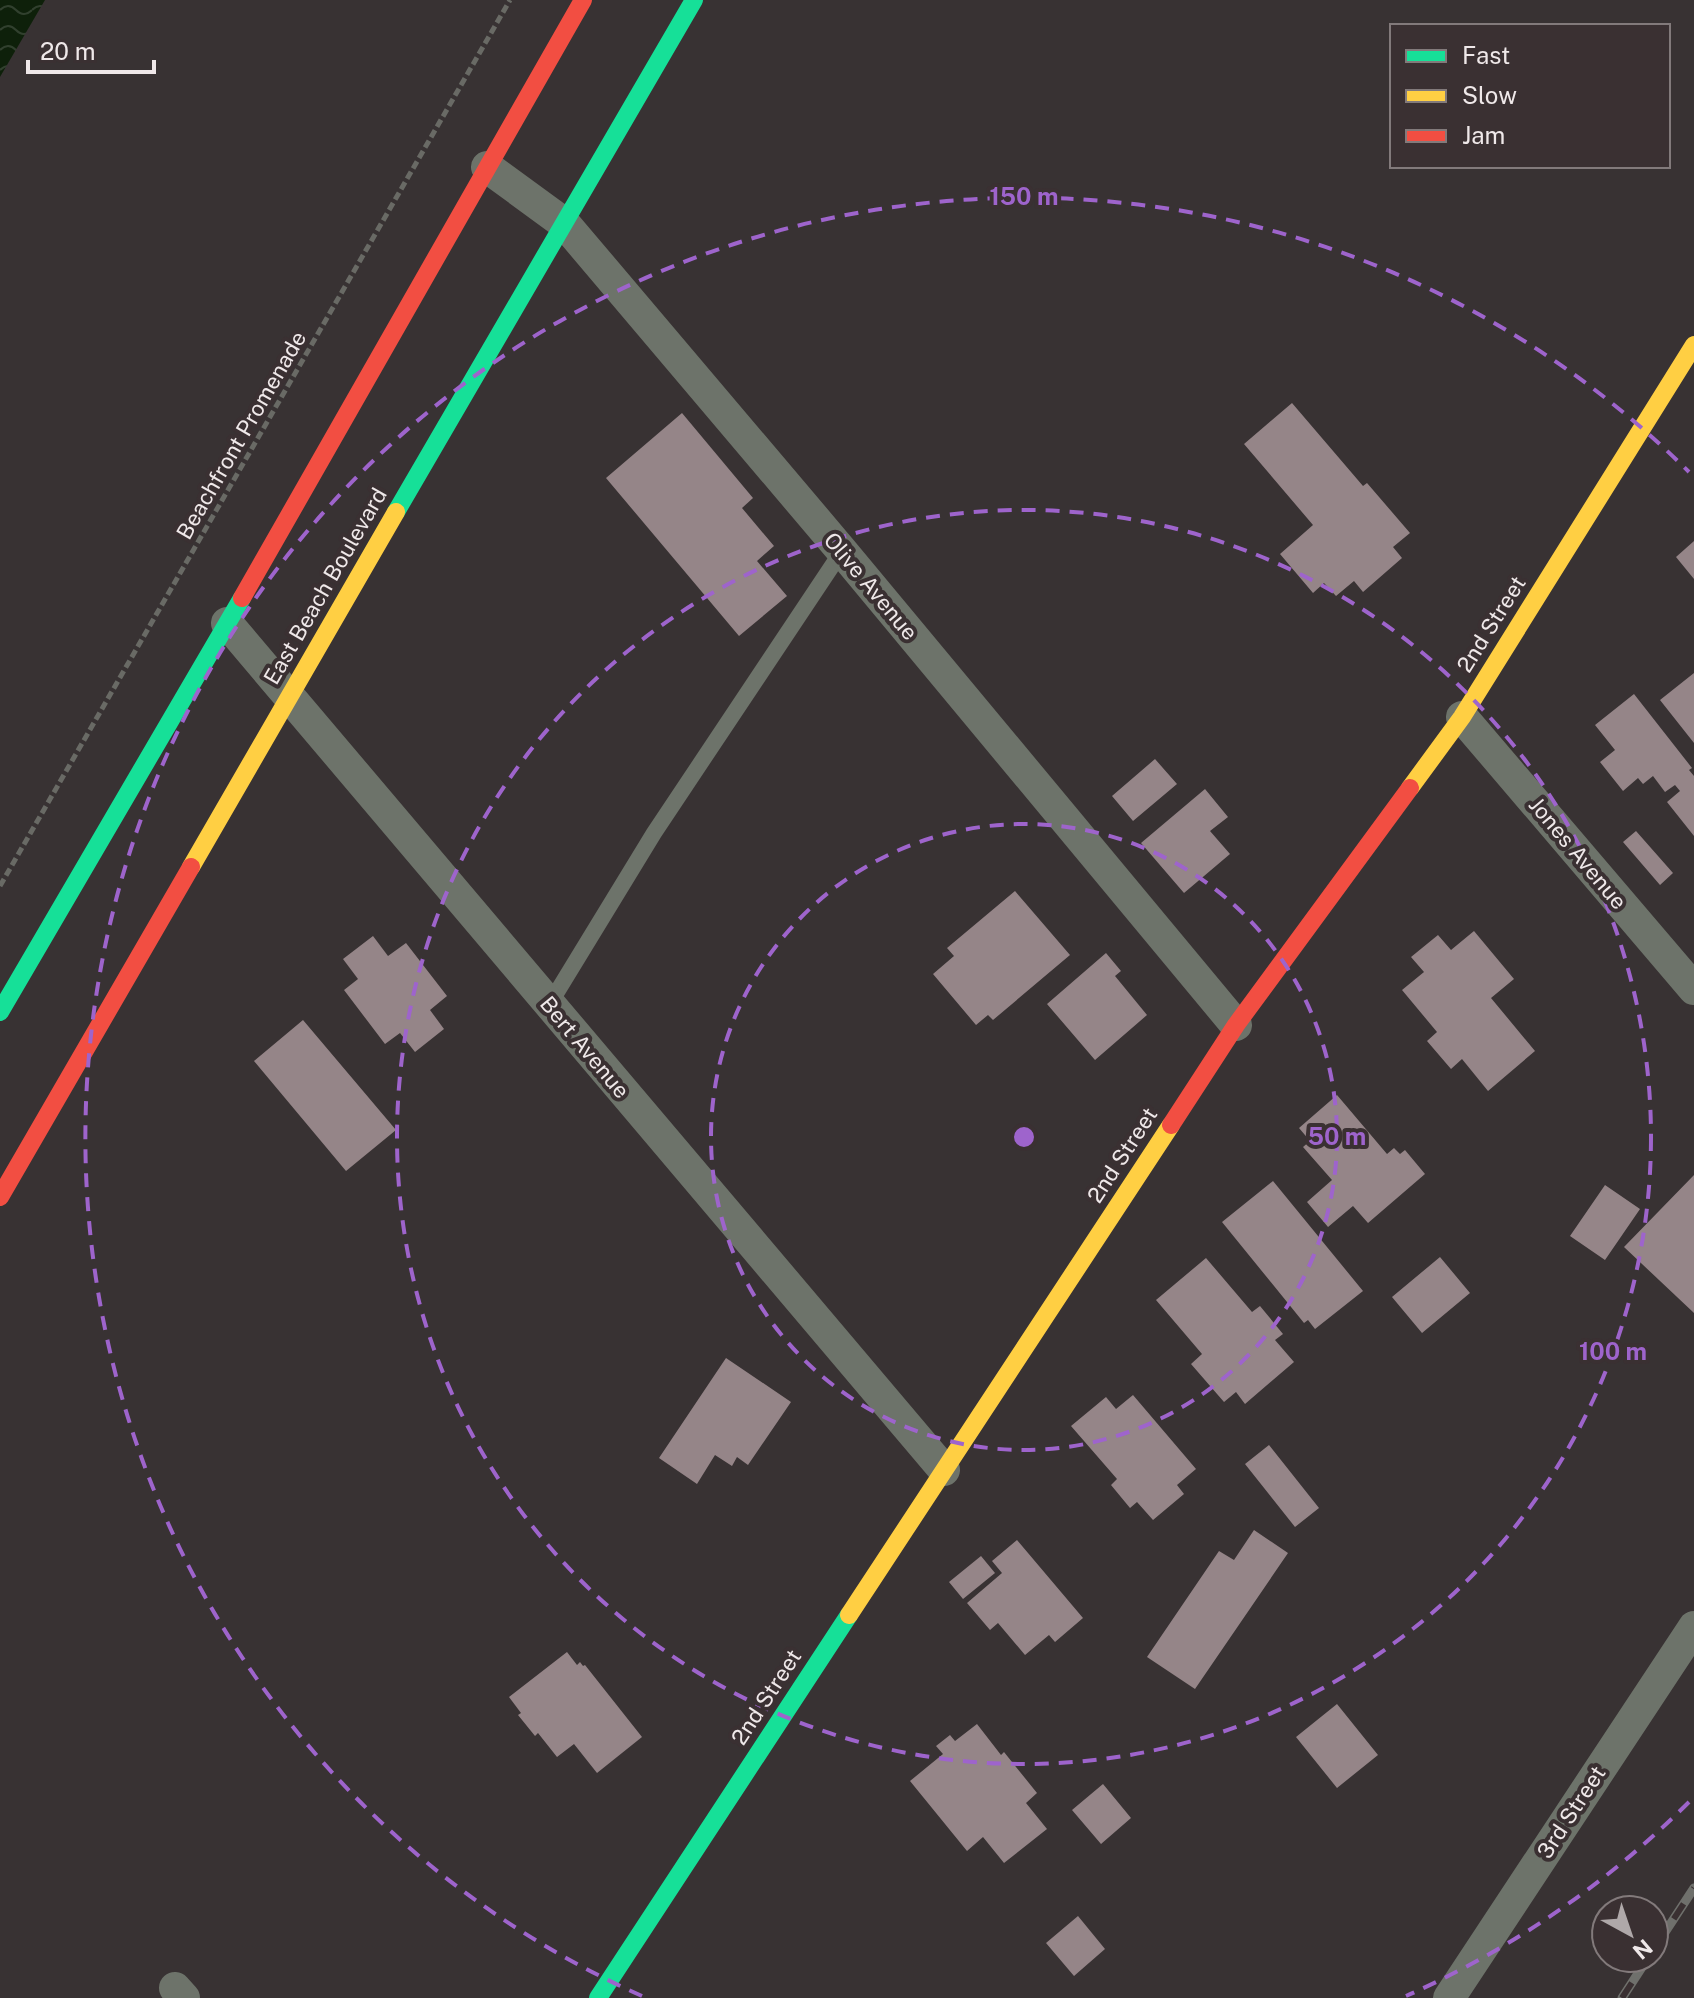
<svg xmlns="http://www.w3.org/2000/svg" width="1694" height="1998" viewBox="0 0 1694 1998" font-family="'Public Sans',sans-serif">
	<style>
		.water { fill: url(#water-waves) }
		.building { fill: #958588 }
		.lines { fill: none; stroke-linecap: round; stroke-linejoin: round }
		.path { stroke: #696a65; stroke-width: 5; stroke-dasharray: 8 4; stroke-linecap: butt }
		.lane { stroke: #6d736a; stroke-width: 16 }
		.street { stroke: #6d736a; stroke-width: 32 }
		.fast { stroke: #16e098; stroke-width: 18 }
		.slow { stroke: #ffcf43; stroke-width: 18 }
		.jam { stroke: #f24e42; stroke-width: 18 }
		.rail-casing { stroke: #6f706c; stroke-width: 9 }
		.rail { stroke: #3a3032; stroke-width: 6; stroke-dasharray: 18; stroke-linecap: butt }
		.ring { fill: none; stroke: #9e64cc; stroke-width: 4; stroke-dasharray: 14 10 }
		.labels { text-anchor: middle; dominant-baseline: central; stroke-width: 8; stroke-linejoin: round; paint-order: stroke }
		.street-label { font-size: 22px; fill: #efe8e9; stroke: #3a3032 }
		.centre { fill: #9e64cc; stroke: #3a3032; stroke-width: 4 }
		.ring-label { font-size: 24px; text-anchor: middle; font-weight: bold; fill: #9e64cc; stroke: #3a3032; stroke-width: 8; stroke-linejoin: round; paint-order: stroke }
	</style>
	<defs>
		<pattern id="water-waves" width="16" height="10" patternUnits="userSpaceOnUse" patternTransform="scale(2)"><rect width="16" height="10" fill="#0e200a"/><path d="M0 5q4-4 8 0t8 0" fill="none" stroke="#31402e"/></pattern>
	</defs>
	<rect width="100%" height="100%" fill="#383233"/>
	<path class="water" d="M0,0H45L0,77Z"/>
	<path class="building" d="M1292,403L1363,486L1367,483L1410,533L1393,547L1402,558L1363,592L1354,581L1336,596L1324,583L1313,593L1280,554L1313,525L1244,444Z
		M682,413L753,498L742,508L774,546L757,561L787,596L739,636L606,478Z
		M1694,541V579L1676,557Z
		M1694,673V743L1660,700Z
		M1634,694L1692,768L1689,770L1694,776V836L1667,802L1680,791L1675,785L1665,792L1653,776L1643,784L1638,778L1623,791L1600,762L1615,750L1595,725Z
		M1155,759L1177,784L1133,821L1112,796Z
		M1205,789L1228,817L1210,831L1230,854L1184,893L1141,843Z
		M1636,831L1673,873L1660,885L1623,842Z
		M1015,891L1070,955L993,1020L988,1015L976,1025L933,974L954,956L947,948Z
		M1474,931L1514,979L1491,998L1535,1051L1488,1091L1462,1059L1451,1069L1427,1041L1437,1032L1402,990L1424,972L1411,957L1438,935L1451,950Z
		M373,936L388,956L406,943L447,996L430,1010L444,1029L415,1052L400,1033L385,1044L344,990L358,979L343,959Z
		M1106,953L1121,971L1115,976L1147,1015L1095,1060L1047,1004Z
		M303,1020L396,1130L346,1171L254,1061Z
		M1337,1095L1387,1154L1394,1148L1400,1154L1405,1150L1425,1174L1368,1223L1353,1206L1328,1227L1307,1202L1332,1180L1303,1147L1310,1141L1299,1128Z
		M1694,1175V1313L1624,1247Z
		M1273,1181L1363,1291L1315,1329L1308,1320L1304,1323L1222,1222Z
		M1605,1185L1640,1209L1605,1260L1570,1236Z
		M1440,1257L1470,1293L1422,1333L1392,1297Z
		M1206,1258L1252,1312L1260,1306L1283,1334L1275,1340L1294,1362L1245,1404L1236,1392L1224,1402L1191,1364L1202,1354L1156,1300Z
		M726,1358L791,1402L748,1465L737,1457L732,1466L715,1455L697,1484L659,1458Z
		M1133,1395L1196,1469L1177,1485L1184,1494L1153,1520L1137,1502L1130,1508L1111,1485L1117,1479L1071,1426L1106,1397L1116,1409Z
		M1269,1445L1319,1508L1295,1527L1245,1464Z
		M1254,1530L1288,1553L1195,1689L1147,1657L1219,1551L1234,1560Z
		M1017,1540L1083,1618L1055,1642L1049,1635L1025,1655L998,1623L990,1630L967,1603L1002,1573L992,1561Z
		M981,1556L995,1573L963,1599L949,1582Z
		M567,1652L577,1665L580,1662L583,1666L585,1665L642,1737L597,1773L574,1744L557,1757L538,1733L535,1736L518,1715L521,1713L509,1697Z
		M1337,1704L1378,1755L1337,1788L1296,1737Z
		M977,1724L1001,1755L1004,1752L1037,1793L1026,1803L1047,1829L1004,1863L983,1837L967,1851L910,1781L943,1754L936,1746L950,1735L955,1741Z
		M1103,1784L1131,1818L1101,1844L1072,1810Z
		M1078,1916L1105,1949L1074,1976L1046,1943Z"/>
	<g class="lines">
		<path class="path" d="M0,886L510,0"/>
		<path class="lane" d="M549,1005L654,833L842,551"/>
		<path class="street" d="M487,167L565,224L842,551L1236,1025
			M227,623L944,1470
			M1462,717L1694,989
			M175,1988L184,1998
			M1449,1998L1694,1627"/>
		<path class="fast" d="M396,512L694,0
			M0,1012L242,598
			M598,1998L849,1615"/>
		<path class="slow" d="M1410,788L1462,717L1694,345
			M191,867L396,512
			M849,1615L1171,1125"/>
		<path class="jam" d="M242,598L583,0
			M1171,1125L1236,1025L1410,788
			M0,1197L191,867"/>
		<g class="rail-casing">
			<path id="rail" d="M1654,1949L1694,1888
				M1622,1998L1648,1958"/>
		</g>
		<use href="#rail" class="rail"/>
	</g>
	<g class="ring">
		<circle cx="1024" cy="1137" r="313"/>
		<circle cx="1024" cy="1137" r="627"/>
		<path d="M1689 1802A940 940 0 0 1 1406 1996M642 1996A940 940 0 1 1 1689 472"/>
	</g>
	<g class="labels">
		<g class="street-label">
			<text transform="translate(241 435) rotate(-60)">Beachfront Promenade</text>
			<text transform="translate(325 586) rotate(-60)">East Beach Boulevard</text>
			<text transform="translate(871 586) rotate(50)">Olive Avenue</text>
			<text transform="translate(1491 624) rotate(-58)">2nd Street</text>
			<text transform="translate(1578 853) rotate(50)">Jones Avenue</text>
			<text transform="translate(585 1047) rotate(50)">Bert Avenue</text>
			<text transform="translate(1122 1155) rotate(-57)">2nd Street</text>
			<text transform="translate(766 1697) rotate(-57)">2nd Street</text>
			<text transform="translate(1571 1812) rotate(-57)">3rd Street</text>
		</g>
	</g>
	<circle cx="1024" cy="1137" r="12" class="centre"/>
	<g class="ring-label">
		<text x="1024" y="205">150 m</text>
		<text x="1337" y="1145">50 m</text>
		<text x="1613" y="1360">100 m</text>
	</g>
	<rect x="1390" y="24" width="280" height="144" fill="#3a3032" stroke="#827a7b" stroke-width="2"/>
	<rect x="1406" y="50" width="40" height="12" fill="#16e098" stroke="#827a7b" stroke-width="2"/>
	<text x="1462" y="64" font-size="24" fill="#efe8e9">Fast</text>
	<rect x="1406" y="90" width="40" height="12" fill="#ffcf43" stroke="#827a7b" stroke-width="2"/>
	<text x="1462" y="104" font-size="24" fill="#efe8e9">Slow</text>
	<rect x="1406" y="130" width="40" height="12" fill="#f24e42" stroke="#827a7b" stroke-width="2"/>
	<text x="1462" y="144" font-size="24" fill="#efe8e9">Jam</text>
	<g transform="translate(1630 1934) rotate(140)"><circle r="38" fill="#3a3032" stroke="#827a7b" stroke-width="2"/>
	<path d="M0-6L14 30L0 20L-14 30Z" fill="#afa8a9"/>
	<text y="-12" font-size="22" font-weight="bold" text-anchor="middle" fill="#efe8e9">N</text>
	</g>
	<path d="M28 60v12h126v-12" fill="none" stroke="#efe8e9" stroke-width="4"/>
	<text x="40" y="60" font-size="24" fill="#efe8e9" stroke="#3a3032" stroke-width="6" paint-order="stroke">20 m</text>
</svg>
